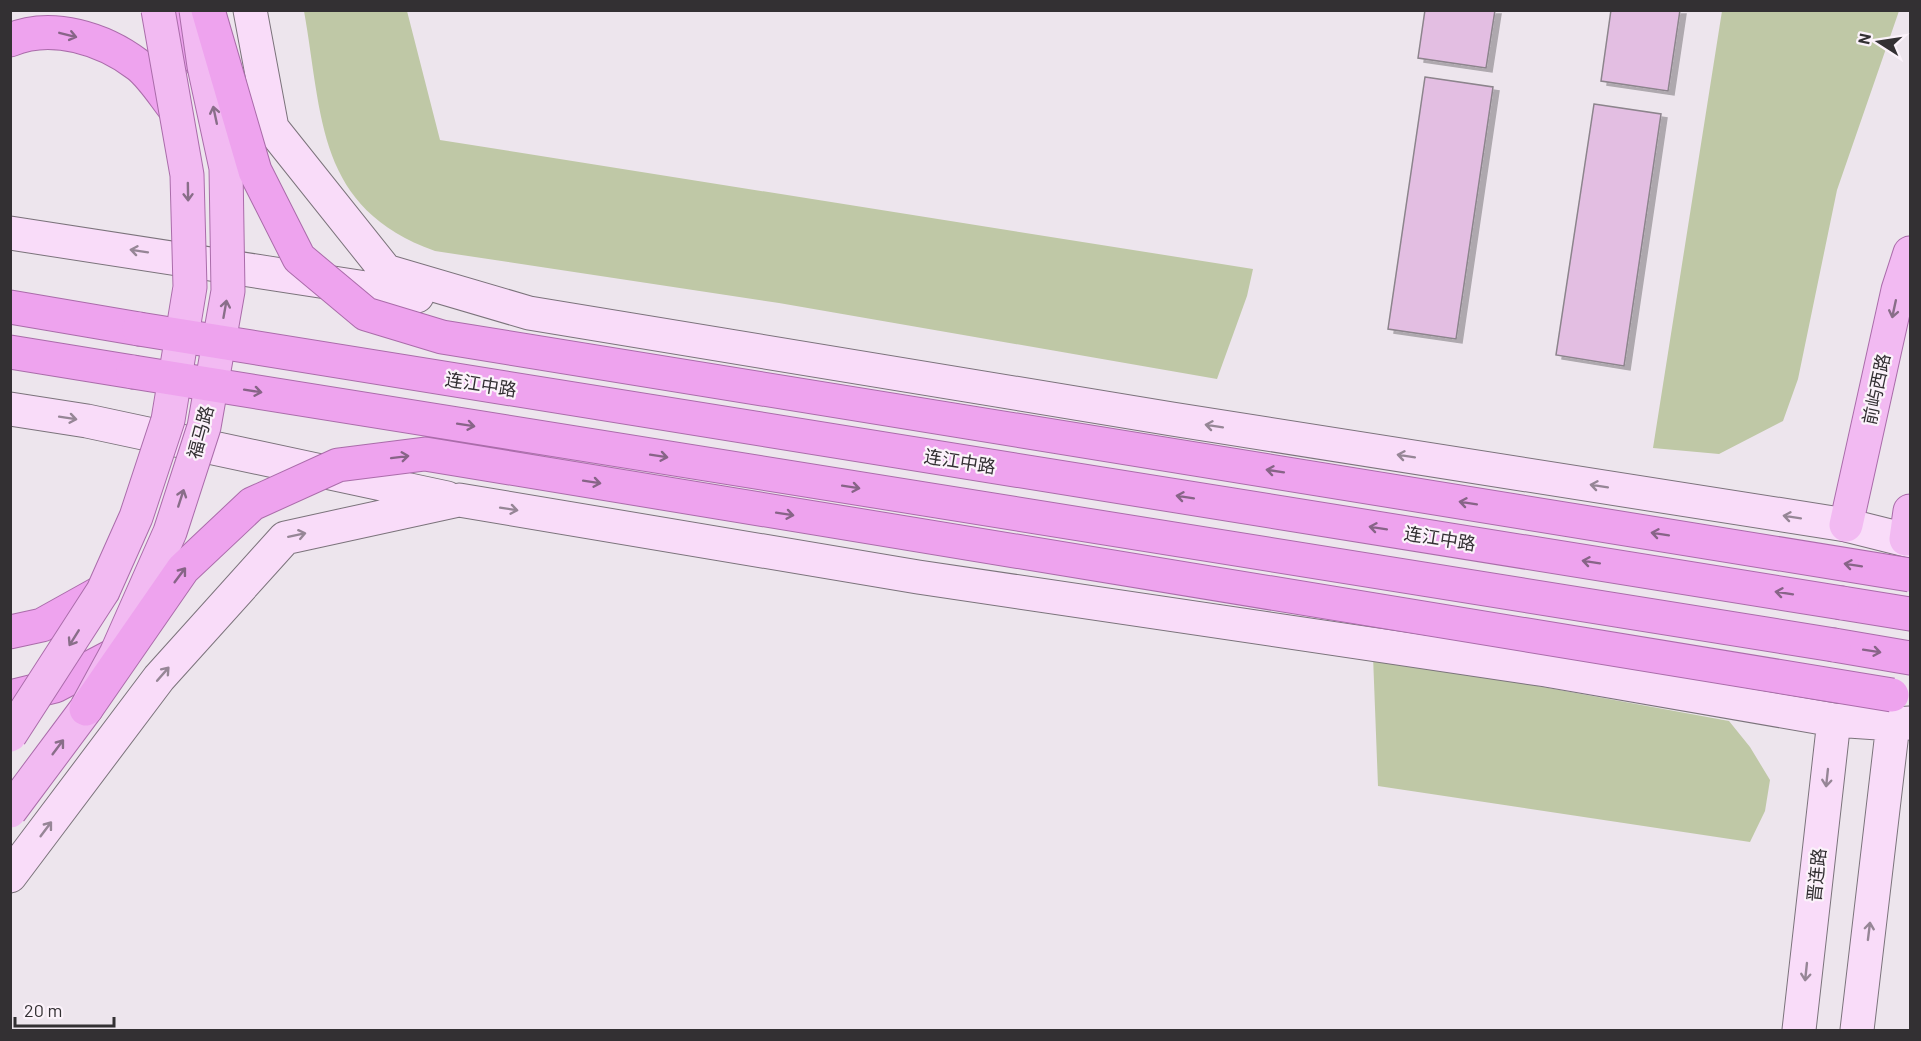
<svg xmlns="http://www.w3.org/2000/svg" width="1921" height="1041" viewBox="0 0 1921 1041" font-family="Barlow,'Noto Sans SC',sans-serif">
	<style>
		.green { fill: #bfc8a6 }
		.building { fill: #e3bee2; stroke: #8c848c; stroke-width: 1.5; filter: url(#shadow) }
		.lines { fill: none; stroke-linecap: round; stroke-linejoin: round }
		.secondary-casing { stroke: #7b737b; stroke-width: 35 }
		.primary-casing { stroke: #aa6caa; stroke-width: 35 }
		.trunk-casing { stroke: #aa6caa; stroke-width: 35 }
		.secondary { stroke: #f9dcf9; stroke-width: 33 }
		.primary { stroke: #f2baf2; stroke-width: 33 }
		.trunk { stroke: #eea3ee; stroke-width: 33 }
		.primary-bridge-casing { stroke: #aa6caa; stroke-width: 35; stroke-linecap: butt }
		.trunk-bridge-casing { stroke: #aa6caa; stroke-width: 35; stroke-linecap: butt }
		.primary-bridge { stroke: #f2baf2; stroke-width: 33 }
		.trunk-bridge { stroke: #eea3ee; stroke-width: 33 }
		.oneway { stroke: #876487 }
		.oneway2 { stroke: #896e89 }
		.oneway3 { stroke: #968696 }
		.labels { text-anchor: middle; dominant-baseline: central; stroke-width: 4.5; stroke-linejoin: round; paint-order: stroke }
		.street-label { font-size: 18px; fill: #333033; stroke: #fbf2fa }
	</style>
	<defs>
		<filter id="shadow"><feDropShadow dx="6" dy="4" stdDeviation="0" flood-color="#0004"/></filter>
	</defs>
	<rect width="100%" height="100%" fill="#ede5ed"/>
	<path class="green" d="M304,11H407L440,140L1253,269L1247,296L1217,379L779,303L435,251C316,208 323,118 304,11Z
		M1722,11H1899L1837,190L1798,379L1783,421L1719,454L1653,448Z
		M1373,656L1729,721L1750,747L1770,780L1765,811L1750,842L1378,786Z"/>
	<path class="building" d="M1425,10H1495L1486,68L1418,58Z
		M1611,10H1680L1668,91L1601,81Z
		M1425,77L1493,87L1456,339L1388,329Z
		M1594,104L1661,114L1624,366L1556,355Z"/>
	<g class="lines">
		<g class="secondary-casing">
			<path id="secondary" d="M250,10L272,128L386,271L529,313L1172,419L1846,525L1910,541
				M10,233L417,296
				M10,409L87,421L447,498
				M10,876L159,678L285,538L459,500L918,577L1546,670L1834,720L1893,724L1910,723
				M1799,1030L1834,720
				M1857,1030L1893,724"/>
		</g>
		<g class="primary-casing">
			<path id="primary" d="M1846,525L1898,290L1910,253
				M1906,539L1910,511"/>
		</g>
		<g class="trunk-casing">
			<path id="trunk" d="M159,10L167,15L204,66
				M10,40C52,22 104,39 138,65C152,76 163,94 174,108
				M10,307L139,329
				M10,352L133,372
				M1842,603L1910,614
				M10,632L42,625L103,591
				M1834,645L1910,658
				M10,697L55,686L116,654"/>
		</g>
		<use href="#secondary" class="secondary"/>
		<use href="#primary" class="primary"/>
		<use href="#trunk" class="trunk"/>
		<g class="primary-bridge-casing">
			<path id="primary-bridge" d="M10,735L103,591L136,517L168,420L190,287L187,175L158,10
				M10,811L86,709L116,654L170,532L204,427L228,291L226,168L204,66L196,10"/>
		</g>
		<g class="trunk-bridge-casing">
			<path id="trunk-bridge" d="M208,10L255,171L299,258L366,314L442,337L1910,575
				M139,329L1842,603
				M133,372L1834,645
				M86,709L183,569L252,504L338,465L425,454L1892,695"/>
		</g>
		<use href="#primary-bridge" class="primary-bridge"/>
		<use href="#trunk-bridge" class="trunk-bridge"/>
	</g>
	<defs><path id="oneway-shaft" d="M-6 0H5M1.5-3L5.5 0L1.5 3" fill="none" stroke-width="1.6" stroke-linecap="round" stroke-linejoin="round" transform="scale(1.5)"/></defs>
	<g class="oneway">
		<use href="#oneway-shaft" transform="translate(68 35) rotate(14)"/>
		<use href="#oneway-shaft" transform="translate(253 391) rotate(9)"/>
		<use href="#oneway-shaft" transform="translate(466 425) rotate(9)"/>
		<use href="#oneway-shaft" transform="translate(659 456) rotate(9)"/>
		<use href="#oneway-shaft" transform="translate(400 457) rotate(-7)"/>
		<use href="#oneway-shaft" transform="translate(1275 471) rotate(-171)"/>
		<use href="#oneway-shaft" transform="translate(592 482) rotate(9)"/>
		<use href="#oneway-shaft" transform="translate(851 487) rotate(9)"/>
		<use href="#oneway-shaft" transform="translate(1185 497) rotate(-171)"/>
		<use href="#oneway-shaft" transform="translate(1468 503) rotate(-171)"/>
		<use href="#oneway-shaft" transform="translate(785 514) rotate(9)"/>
		<use href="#oneway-shaft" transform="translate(1378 528) rotate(-171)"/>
		<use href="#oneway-shaft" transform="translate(1660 534) rotate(-171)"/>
		<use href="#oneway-shaft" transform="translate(1591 562) rotate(-171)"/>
		<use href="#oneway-shaft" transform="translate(1853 565) rotate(-171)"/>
		<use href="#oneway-shaft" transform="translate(180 575) rotate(-53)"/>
		<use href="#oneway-shaft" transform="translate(1784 593) rotate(-171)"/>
		<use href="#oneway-shaft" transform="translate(1872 651) rotate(9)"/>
	</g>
	<g class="oneway2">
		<use href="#oneway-shaft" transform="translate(215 115) rotate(-102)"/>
		<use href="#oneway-shaft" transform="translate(188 192) rotate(89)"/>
		<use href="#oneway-shaft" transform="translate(225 309) rotate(-80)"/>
		<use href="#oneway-shaft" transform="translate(1894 309) rotate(102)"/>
		<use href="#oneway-shaft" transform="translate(181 498) rotate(-72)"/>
		<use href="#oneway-shaft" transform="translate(74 638) rotate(122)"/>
		<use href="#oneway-shaft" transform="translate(58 747) rotate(-53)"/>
	</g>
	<g class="oneway3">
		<use href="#oneway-shaft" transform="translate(139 251) rotate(-171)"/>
		<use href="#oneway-shaft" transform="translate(68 418) rotate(9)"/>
		<use href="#oneway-shaft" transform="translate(1214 426) rotate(-171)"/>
		<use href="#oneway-shaft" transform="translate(1406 456) rotate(-171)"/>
		<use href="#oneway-shaft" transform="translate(1599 486) rotate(-171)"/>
		<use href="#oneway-shaft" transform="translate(509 509) rotate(9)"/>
		<use href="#oneway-shaft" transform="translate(1792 517) rotate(-171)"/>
		<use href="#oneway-shaft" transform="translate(297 535) rotate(-12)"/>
		<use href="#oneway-shaft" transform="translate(163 674) rotate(-49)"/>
		<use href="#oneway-shaft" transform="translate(1827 778) rotate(96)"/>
		<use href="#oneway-shaft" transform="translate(46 829) rotate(-53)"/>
		<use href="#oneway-shaft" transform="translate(1869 931) rotate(-83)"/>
		<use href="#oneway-shaft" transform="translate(1806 972) rotate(96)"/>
	</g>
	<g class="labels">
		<g class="street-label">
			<text transform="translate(481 384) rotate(9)">连江中路</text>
			<text transform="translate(1876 389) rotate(-78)">前屿西路</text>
			<text transform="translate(200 432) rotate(-75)">福马路</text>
			<text transform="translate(960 461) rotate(9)">连江中路</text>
			<text transform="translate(1440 538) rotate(9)">连江中路</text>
			<text transform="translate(1816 875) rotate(-84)">晋连路</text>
		</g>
	</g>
	<rect width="1921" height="1041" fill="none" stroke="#333033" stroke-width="24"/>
	<g transform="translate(1879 42) rotate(282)" stroke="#fbf2fa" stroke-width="4.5" paint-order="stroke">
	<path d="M0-4.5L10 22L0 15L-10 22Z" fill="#333033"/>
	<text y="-9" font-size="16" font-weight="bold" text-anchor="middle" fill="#333033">N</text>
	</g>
	<path d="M15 1017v9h99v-9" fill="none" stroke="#333033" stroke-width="3"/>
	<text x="24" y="1017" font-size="18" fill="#333033" stroke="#fbf2fa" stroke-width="4.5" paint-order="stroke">20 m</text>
</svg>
